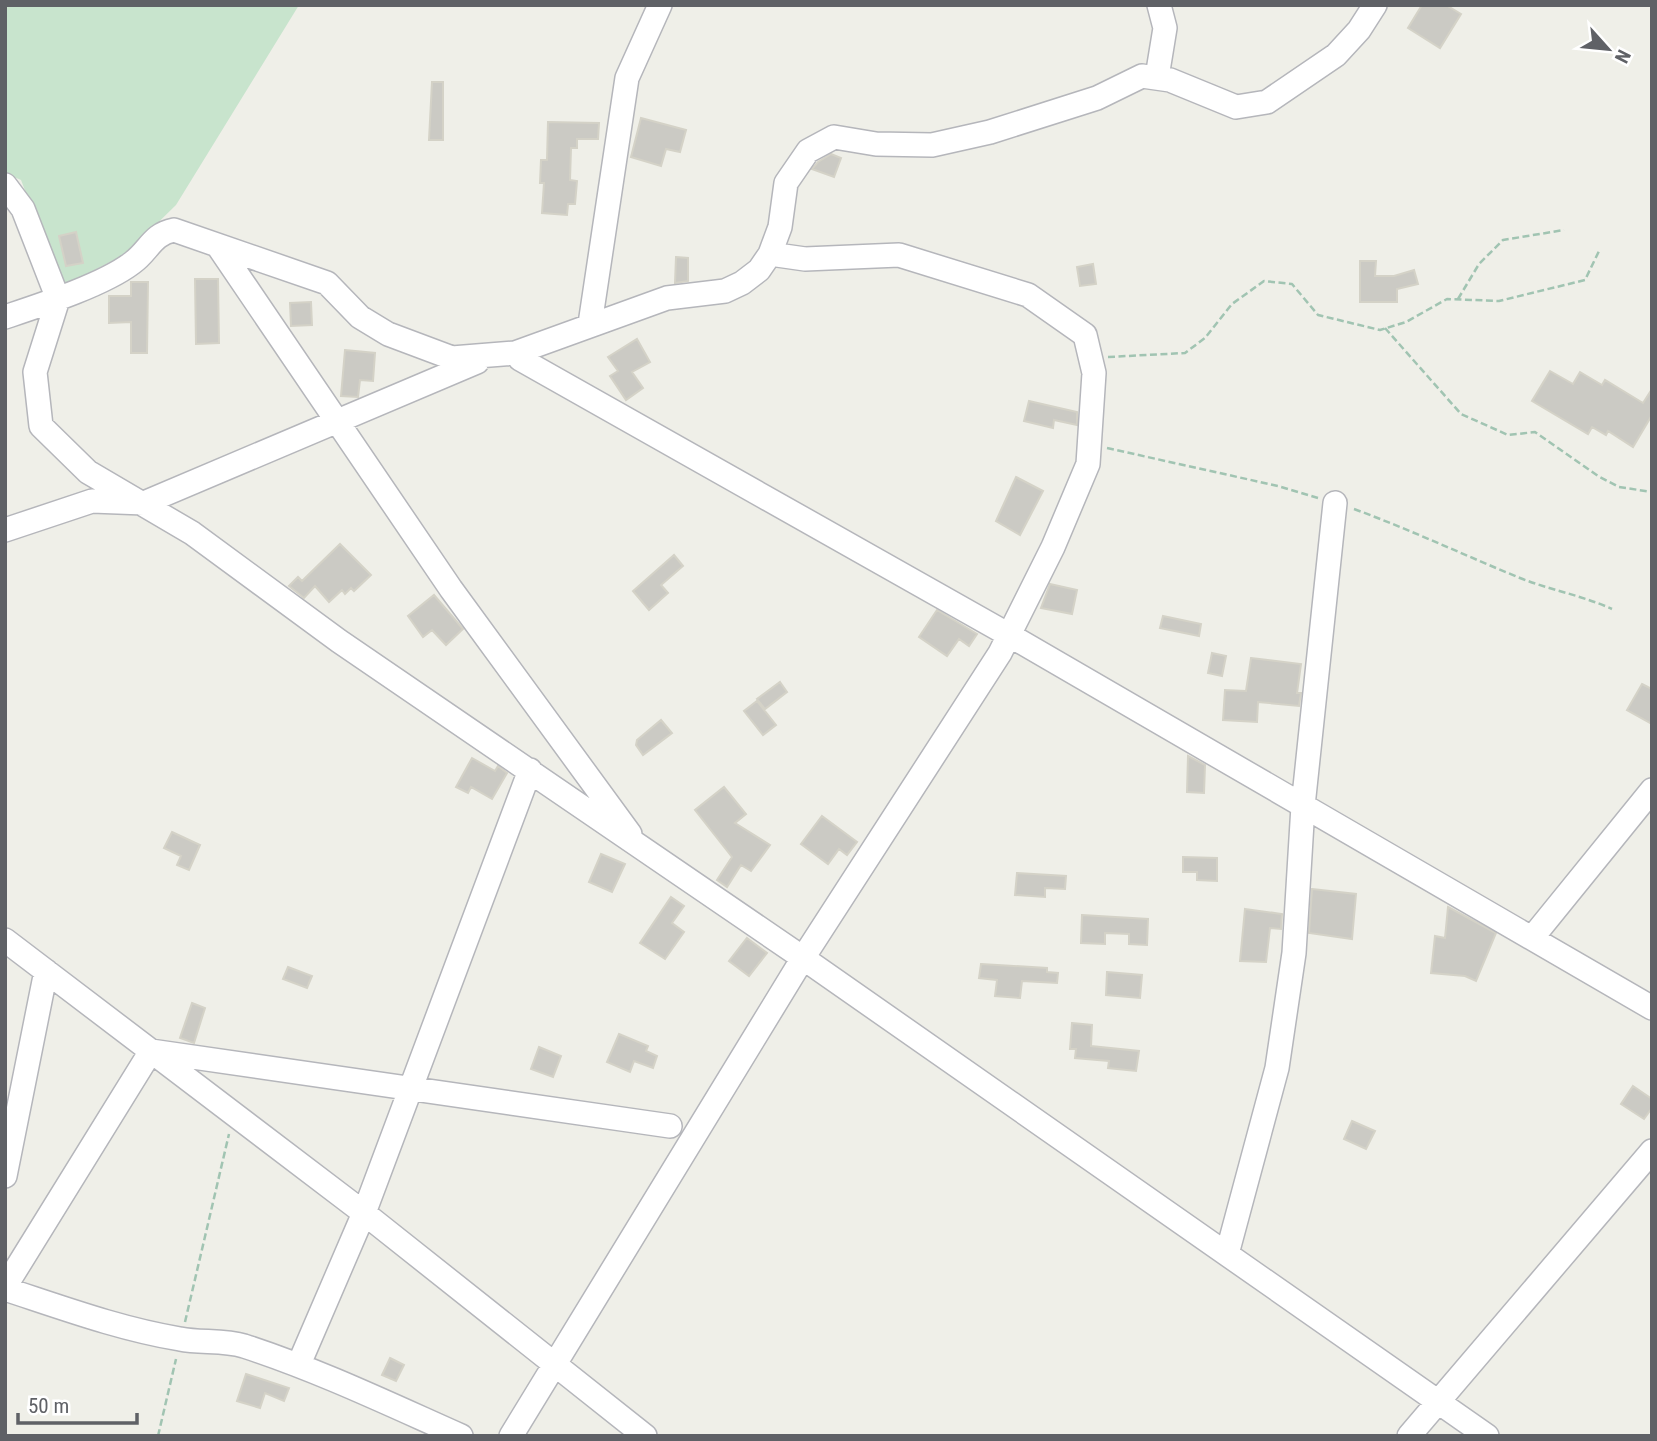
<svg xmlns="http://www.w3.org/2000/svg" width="1657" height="1441" viewBox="0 0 1657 1441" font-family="'Roboto Condensed',sans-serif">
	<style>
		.green { fill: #c8e4cd }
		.building { fill: #cbcac4; stroke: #d4d2c7; stroke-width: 2 }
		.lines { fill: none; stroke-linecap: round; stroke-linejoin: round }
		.minor-casing { stroke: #b5b6bb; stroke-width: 26 }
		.path { stroke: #a1c4b2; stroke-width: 2.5; stroke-dasharray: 7 3.5; stroke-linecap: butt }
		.minor { stroke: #fff; stroke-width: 23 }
	</style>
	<rect width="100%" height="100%" fill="#efefe8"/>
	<path class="green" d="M5,5H299L176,205L127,253L62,287L21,180L5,173Z"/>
	<path class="building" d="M1422,5H1446L1461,14L1440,48L1408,28Z
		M432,82H443V140H429Z
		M641,118L686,130L680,152L666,149L661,166L631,157Z
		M548,122L599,123L598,139H577V148H571L570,180L577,181L575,204H568L567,215L542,213L544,183H540L541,160H547Z
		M831,154L841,158L834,177L812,169L818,162Z
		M76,232L83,263L66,266L59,236Z
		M676,257L688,258V281L675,283Z
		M1360,261H1376L1375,276H1394L1414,270L1418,284L1397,289V302H1360Z
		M1093,264L1096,284L1080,286L1077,267Z
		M195,279H218L219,343L196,344Z
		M131,282H148L147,353H131V322L109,323V296H131Z
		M311,302L312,325L291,326L290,303Z
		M637,339L650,362L632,372L643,388L626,400L610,376L618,371L608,357Z
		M345,350L375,353L373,381L360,380L358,397L341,396Z
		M1550,371L1573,384L1580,372L1602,385L1605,380L1643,403L1652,389V415L1633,447L1608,431L1606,435L1592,427L1588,434L1532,401Z
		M1029,401L1077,412V425L1054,420L1053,428L1024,421Z
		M1016,477L1043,491L1020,535L996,521Z
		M340,544L371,575L354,591L351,588L345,594L342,590L329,602L315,586L304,598L289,586L298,577L302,581Z
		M674,555L683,566L661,585L668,593L649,610L633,591Z
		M1050,584L1077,590L1072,614L1041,608Z
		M434,595L463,629L446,645L432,630L423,637L408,616Z
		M937,610L977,634L969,646L959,639L947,656L919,637Z
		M1163,616L1201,624L1199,636L1160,628Z
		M1212,653L1226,656L1222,676L1208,673Z
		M1251,658L1301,664L1297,693H1301L1299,706L1258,702L1257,722L1223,720L1225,690L1246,691Z
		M780,682L787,692L765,709L757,699Z
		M1642,684L1652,689V724L1627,710Z
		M757,701L776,725L763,735L744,711Z
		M661,720L672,733L643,755L636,745L637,740Z
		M1188,756L1205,765L1204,793L1187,792Z
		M472,758L495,771L498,766L507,773L492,799L471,787L468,793L456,787Z
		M724,787L746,814L735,823L770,845L751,871L741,865L727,887L717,880L732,857L695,810Z
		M822,816L857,842L847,855L839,849L828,864L801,844Z
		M172,832L200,845L189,870L177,865L181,856L164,848Z
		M601,854L625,864L612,892L589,882Z
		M1183,857L1217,858V881L1197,880V872H1183Z
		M1017,873L1066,876L1065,889L1045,888V897L1015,895Z
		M1312,889L1356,894L1352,939L1309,933Z
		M671,897L684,906L672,923L684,932L665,959L640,943Z
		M1448,907L1496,933L1476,981L1465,976L1431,973L1435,936L1445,938Z
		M1245,909L1282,914L1281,929L1270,928L1266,962L1240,961Z
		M1082,915L1148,919L1147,945L1129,944V934L1105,933V944L1081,943Z
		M747,938L767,953L749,976L729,961Z
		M981,964L1047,968V972L1058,973L1057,983L1022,981L1020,998L995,996L997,980L979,978Z
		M288,967L312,976L307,988L283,979Z
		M1107,972L1142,975L1140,998L1106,995Z
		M192,1003L205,1008L194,1043L180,1038Z
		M1072,1023L1092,1025L1091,1046L1139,1051L1136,1071L1108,1068L1109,1061L1075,1058L1076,1049H1070Z
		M619,1034L648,1046L646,1051L657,1056L653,1068L634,1061L630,1072L607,1062Z
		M539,1047L561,1056L553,1077L531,1069Z
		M1633,1086L1652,1099V1108L1644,1119L1621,1104Z
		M1352,1121L1375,1131L1366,1149L1344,1139Z
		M390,1358L404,1365L396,1381L382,1375Z
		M246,1374L289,1388L284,1401L265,1393L260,1408L237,1401Z"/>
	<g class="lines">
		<g class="minor-casing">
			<path id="minor" d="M1157,77L1165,28L1159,5
				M5,185L23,209L58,299L35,372L41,426L88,472L192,533L339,641L803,958L1487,1436
				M218,246L451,589L630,834
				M5,317C41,305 103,285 132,263C149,251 152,234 174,230L327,283L360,317L388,334L452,358L515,353L667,298L725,291L742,283L759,270L770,254L780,227L786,183L808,151L834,137L876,144L932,145L990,132L1097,98L1142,76L1170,80L1236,107L1267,102L1336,55L1359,30L1375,5
				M590,324L627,78L660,5
				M520,359L1009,635L1652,1008
				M5,530L92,501L144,503L477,362
				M1532,938L1652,790
				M5,940L364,1213L645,1436
				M5,1176L46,971
				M1227,1254L1277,1068L1294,953L1303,806L1335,503
				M5,1287L151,1051L670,1126
				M5,1289C63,1308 120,1329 180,1339C200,1343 224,1340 244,1346C318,1370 389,1404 461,1436
				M299,1364L364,1213L530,770
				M511,1436L803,958L1000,653L1053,547L1088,464L1094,373L1085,335L1028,295L899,255L805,259L770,254
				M1409,1436L1652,1151"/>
		</g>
		<path class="path" d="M1458,299L1479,264L1503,240L1564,230
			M1385,328L1461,414L1508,435L1535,432L1598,476L1619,487L1652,492
			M1108,357L1185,353L1205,338L1232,304L1264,281L1292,284L1318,315L1380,330L1406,322L1447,299L1499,301L1585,280L1600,249
			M1107,448L1278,486L1318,498
			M1354,509C1411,530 1464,555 1520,578C1550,590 1581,595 1612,609
			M185,1322L229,1134
			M158,1436L176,1359"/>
		<use href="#minor" class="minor"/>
	</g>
	<rect width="1657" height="1441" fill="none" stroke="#5f6166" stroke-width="14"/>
	<g transform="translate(1608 49) rotate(117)" stroke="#ffffff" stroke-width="5" paint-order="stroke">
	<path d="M0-5L12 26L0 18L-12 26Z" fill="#5f6166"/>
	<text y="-10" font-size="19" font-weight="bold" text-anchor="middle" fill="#5f6166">N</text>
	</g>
	<path d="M18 1413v10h119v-10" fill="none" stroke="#5f6166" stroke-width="3.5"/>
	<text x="28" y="1413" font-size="21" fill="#5f6166" stroke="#ffffff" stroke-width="5" paint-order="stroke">50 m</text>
</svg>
